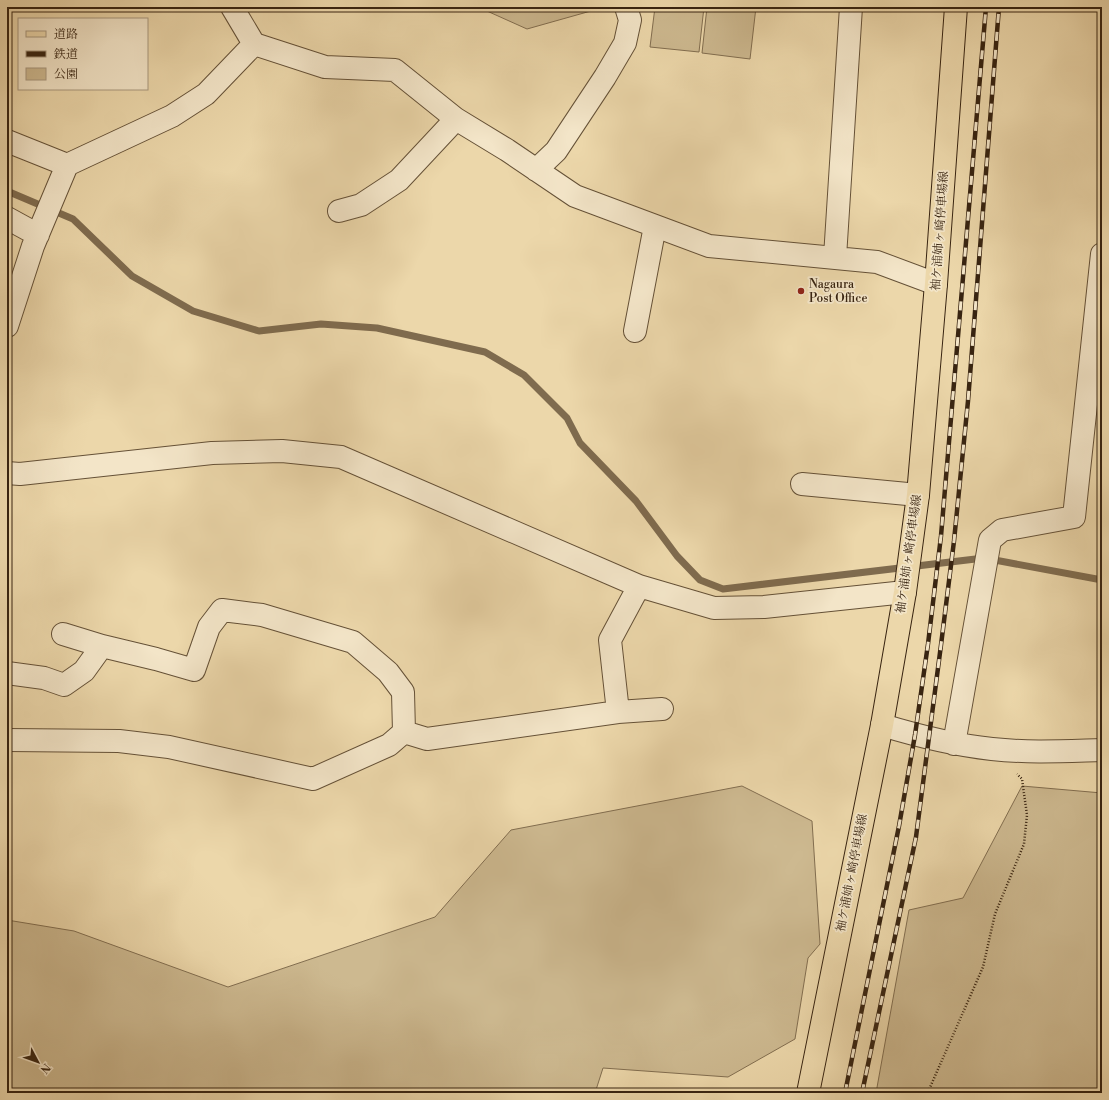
<svg xmlns="http://www.w3.org/2000/svg" width="1109" height="1100" viewBox="0 0 1109 1100" font-family="'Libre Bodoni','Noto Serif JP',serif">
	<style>
		.green { fill: #cdb990; stroke: #826e50 }
		.lines { fill: none; stroke-linecap: round; stroke-linejoin: round }
		.stream { stroke: #7f6b4e; stroke-width: 7 }
		.minor-casing { stroke: #655137; stroke-width: 24 }
		.major-casing { stroke: #382411; stroke-width: 24 }
		.path { stroke: #382411; stroke-width: 2.5; stroke-dasharray: 1 2; stroke-linecap: butt }
		.minor { stroke: #f3e5c8; stroke-width: 22 }
		.major { stroke: #ecd7aa; stroke-width: 22 }
		.rail-casing { stroke: #382411; stroke-width: 4.5 }
		.rail { stroke: #f3e5c8; stroke-width: 3; stroke-dasharray: 9; stroke-linecap: butt }
		.poi-dot { fill: #8f2418; stroke: #f3e5c8; stroke-width: 1.5 }
		.labels { text-anchor: middle; dominant-baseline: central; stroke-width: 3.5; stroke-linejoin: round; paint-order: stroke }
		.street-label { font-size: 12px; fill: #382411; stroke: #f3e5c8 }
		.poi-label { font-size: 12px; fill: #382411; stroke: #f3e5c8; text-anchor: start }
	</style>
	<rect width="100%" height="100%" fill="#ecd7aa"/>
	<filter id="stains"><feTurbulence type="fractalNoise" baseFrequency=".005" numOctaves="4"/><feColorMatrix values="0 0 0 0 .2 0 0 0 0 .09 0 0 0 0 .02 0 0 0 .5 -.17"/></filter>
	<radialGradient id="worn" r=".72"><stop offset=".6" stop-color="#630" stop-opacity="0"/><stop offset="1" stop-color="#630" stop-opacity=".3"/></radialGradient>
	<path class="green" d="M478,7H605L527,29Z
		M655,7H704L699,52L650,47Z
		M707,7H756L750,59L702,53Z
		M742,786L812,821L820,944L808,958L795,1039L728,1077L603,1068L595,1093H7V920L74,931L228,987L435,917L511,830Z
		M1022,786L1102,793V1093H876L909,910L963,898Z"/>
	<g class="lines">
		<path class="stream" d="M7,191L73,219L132,276L193,311L259,331L321,324L377,328L485,352L524,375L567,418L580,443L636,501L677,556L700,580L723,589L984,558L1102,580"/>
		<g class="minor-casing">
			<path id="minor" d="M232,7L254,44
				M7,141L67,165
				M536,170L556,151L605,77L625,43L630,20L626,7
				M339,211L361,205L399,180L456,119
				M7,218L38,235
				M835,257L851,7
				M7,326L33,246L67,165L172,116L206,94L254,44L325,67L395,70L456,119L507,150L575,196L709,246L877,262L936,284
				M635,331L655,226
				M7,473L20,474L212,453L282,451L341,457L639,586L714,608L764,607L905,592
				M802,484L918,495
				M63,634L102,646
				M7,673L44,678L64,685L84,671L102,646L156,659L194,670L209,627L222,610L262,615L353,642L388,672L403,692L404,732
				M618,712L610,640L639,586
				M882,725C918,736 955,745 992,749C1029,753 1065,751 1102,750
				M404,732L427,739L618,712L662,709
				M7,740L119,741L169,747L313,779L389,745L404,732
				M954,744L990,540L1002,530L1074,517L1102,254"/>
		</g>
		<g class="major-casing">
			<path id="major" d="M808,1093L882,725L905,592L918,495L936,284L956,7"/>
		</g>
		<path class="path" d="M928,1092L983,967L995,914L1024,844L1027,815L1022,779L1017,774"/>
		<use href="#minor" class="minor"/>
		<use href="#major" class="major"/>
		<g class="rail-casing">
			<path id="rail" d="M845,1093L899,826L915,735L928,644L941,536L986,7
				M862,1093L916,837L941,645L954,541L968,401L999,7"/>
		</g>
		<use href="#rail" class="rail"/>
	</g>
	<circle class="poi-dot" cx="801" cy="291" r="4"/>
	<g class="labels">
		<g class="street-label">
			<text transform="translate(940 231) rotate(-86)">袖ケ浦姉ヶ崎停車場線</text>
			<text transform="translate(909 554) rotate(-82)">袖ケ浦姉ヶ崎停車場線</text>
			<text transform="translate(852 873) rotate(-79)">袖ケ浦姉ヶ崎停車場線</text>
		</g>
		<g class="poi-label">
			<text x="809" y="284">Nagaura<tspan x="809" dy="14">Post Office</tspan></text>
		</g>
	</g>
	<rect width="1109" height="1100" fill="none" stroke="#ecd7aa" stroke-width="24"/>
	<rect x="8" y="8" width="1093" height="1084" fill="none" stroke="#382411" stroke-width="2"/>
	<rect x="12" y="12" width="1085" height="1076" fill="none" stroke="#382411"/>
	<rect x="18" y="18" width="130" height="72" fill="#f3e5c8" stroke="#a8987f"/>
	<rect x="26" y="31" width="20" height="6" fill="#ecd7aa" stroke="#a8987f"/>
	<text x="54" y="38" font-size="12" fill="#382411">道路</text>
	<rect x="26" y="51" width="20" height="6" fill="#382411" stroke="#a8987f"/>
	<text x="54" y="58" font-size="12" fill="#382411">鉄道</text>
	<rect x="26" y="68" width="20" height="12" fill="#cdb990" stroke="#a8987f"/>
	<text x="54" y="78" font-size="12" fill="#382411">公園</text>
	<g transform="translate(38 1062) rotate(131)" stroke="#f3e5c8" stroke-width="3" paint-order="stroke">
	<path d="M0-3L7 15L0 10L-7 15Z" fill="#382411"/>
	<text y="-6" font-size="11" font-weight="bold" text-anchor="middle" fill="#382411">N</text>
	</g>
	<rect width="100%" height="100%" filter="url(#stains)"/>
	<rect width="100%" height="100%" fill="url(#worn)"/>
</svg>
